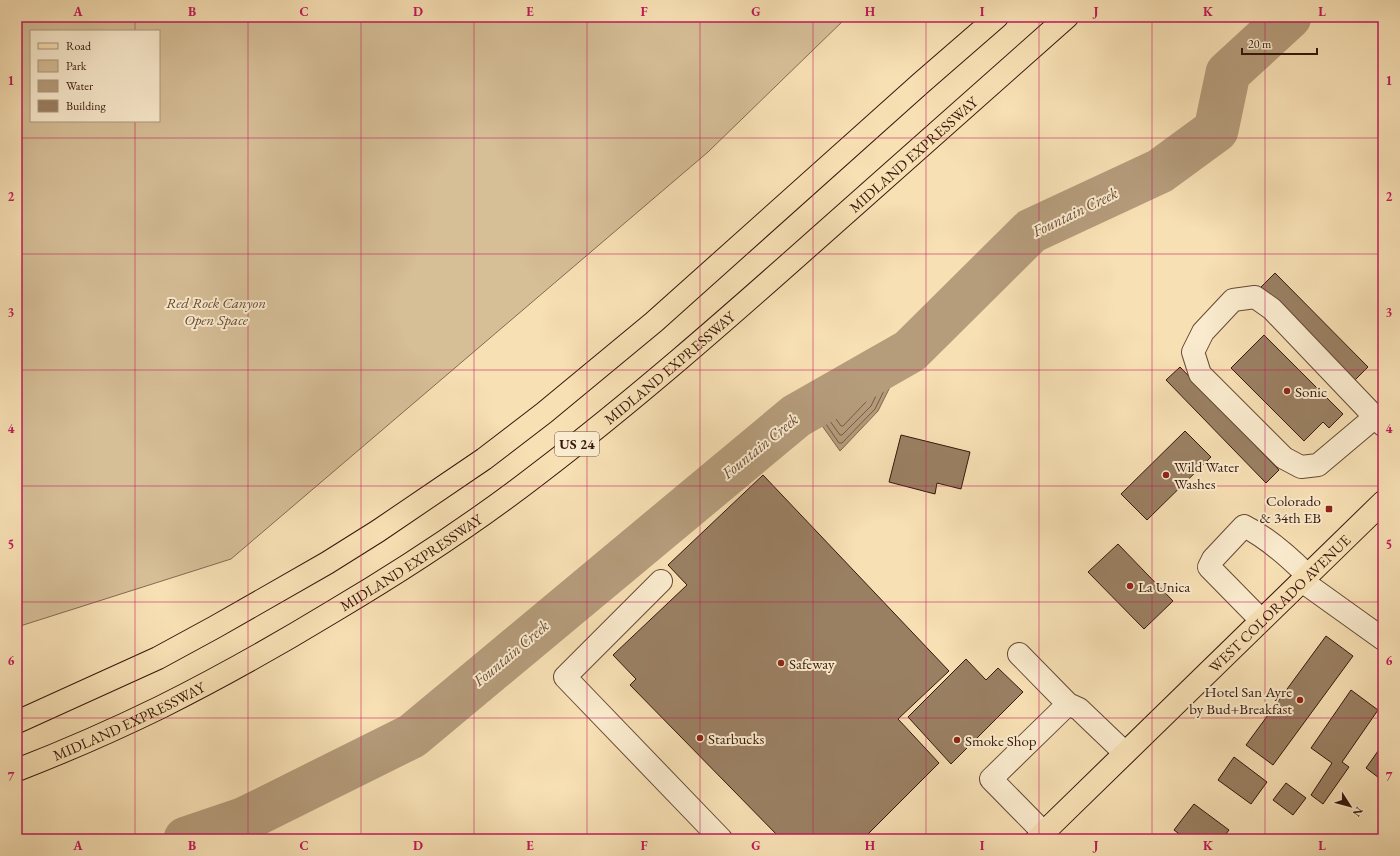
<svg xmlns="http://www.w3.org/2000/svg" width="1400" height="856" viewBox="0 0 1400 856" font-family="'EB Garamond',serif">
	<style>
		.green { fill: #d6be97; stroke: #866a51; fill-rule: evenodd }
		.water { fill: #b59c7b; stroke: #82674e }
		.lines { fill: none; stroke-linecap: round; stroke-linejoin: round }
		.shore { stroke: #765a43; stroke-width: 1 }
		.river { stroke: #b59c7b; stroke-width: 45 }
		.building { fill: #9a8063; stroke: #36170b }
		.minor-casing { stroke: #664935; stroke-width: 24 }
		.major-casing { stroke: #36170b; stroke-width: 24 }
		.highway-casing { stroke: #36170b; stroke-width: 24 }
		.minor { stroke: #faebce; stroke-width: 22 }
		.major { stroke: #f7e0b4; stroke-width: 22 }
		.highway { stroke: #f7e0b4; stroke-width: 22 }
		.grid { fill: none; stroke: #c2185b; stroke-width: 1; stroke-opacity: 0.55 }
		.poi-dot { fill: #8f2418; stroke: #faebce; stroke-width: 1.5 }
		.labels { text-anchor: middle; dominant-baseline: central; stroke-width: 4; stroke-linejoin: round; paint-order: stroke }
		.shield { fill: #faebce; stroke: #715746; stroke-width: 1 }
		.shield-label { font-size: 14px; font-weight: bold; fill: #36170b }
		.street-label { font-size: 15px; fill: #36170b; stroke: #faebce }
		.park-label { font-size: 15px; font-style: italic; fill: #664935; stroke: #faebce }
		.poi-label { font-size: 15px; fill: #36170b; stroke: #faebce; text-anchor: start }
		.water-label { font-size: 16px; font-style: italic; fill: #694c38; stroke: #faebce }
		.neatline { fill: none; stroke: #c2185b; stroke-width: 1.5 }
		.grid-label { font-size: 13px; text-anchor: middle; font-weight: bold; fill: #c2185b }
	</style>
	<rect width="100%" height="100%" fill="#f7e0b4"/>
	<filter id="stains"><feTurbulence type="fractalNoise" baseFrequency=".005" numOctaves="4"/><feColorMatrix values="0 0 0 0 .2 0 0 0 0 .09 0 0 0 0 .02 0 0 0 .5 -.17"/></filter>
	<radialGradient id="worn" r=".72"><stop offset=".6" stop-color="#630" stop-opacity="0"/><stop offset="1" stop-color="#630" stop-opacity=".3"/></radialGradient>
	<path class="green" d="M17,17H847L708,152L231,559L17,627ZM31,31H159V121H31Z"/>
	<path class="water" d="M892,350L902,363L878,411L840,451L801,396L848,364Z"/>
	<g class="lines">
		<path class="shore" d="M890,355L897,364L875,409L842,443H839L808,398L807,396L850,367Z
			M888,361L891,365L871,406L842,435H840L814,399V397L852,372Z
			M878,370L880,371V373L866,402L843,426H841L823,401V399L855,378Z"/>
		<path class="river" d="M186,839L245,819L412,736L796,416L910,351L1031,231L1160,171L1216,130L1228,73L1289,17"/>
	</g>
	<path class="building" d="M1275,273L1368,367L1355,380L1261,287Z
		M1264,335L1343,414L1329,428L1323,422L1304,441L1231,368Z
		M1180,367L1279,470L1266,483L1166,380Z
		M1185,431L1211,457L1147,520L1121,494Z
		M901,435L970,452L961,489L937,483L935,494L889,482Z
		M763,475L949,671L898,719L939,763L863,839H781L630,685L636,679L613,655L687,585L668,565Z
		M1118,544L1173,601L1144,629L1088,572Z
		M1326,636L1353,656L1273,765L1246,745Z
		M966,659L986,680L998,668L1023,692L951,764L908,717Z
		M1351,690L1378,710L1342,762L1349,767L1323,804L1311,795L1332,763L1311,748Z
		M1383,744V781L1366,768Z
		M1234,757L1267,782L1251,804L1218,780Z
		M1286,783L1306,798L1293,815L1273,800Z
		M1194,804L1229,830L1222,839H1186L1174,830Z"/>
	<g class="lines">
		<g class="minor-casing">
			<path id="minor" d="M1375,417L1318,465L1301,467L1284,458L1200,374L1193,352L1203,332L1233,300L1255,297L1272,309L1375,417L1383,425
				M661,581L565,677L721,839
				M1302,581L1383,639
				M1261,620L1209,567L1213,559L1244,526C1268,538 1288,556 1307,575
				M1019,654L1068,704L991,779L1044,833
				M1068,704L1079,709L1125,753"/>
		</g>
		<g class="major-casing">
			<g id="major">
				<path id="s1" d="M1037,839L1383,502"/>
			</g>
		</g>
		<g class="highway-casing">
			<g id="highway">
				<path d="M17,722L158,658L215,627L327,563L378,531L484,459L544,413L654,322L921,83L997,17"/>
				<path id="s2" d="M17,770C66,751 114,730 161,707C219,678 276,646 332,612C403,570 472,525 538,474C635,400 727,319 818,238C901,165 984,91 1067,17"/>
			</g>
		</g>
		<use href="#minor" class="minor"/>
		<use href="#major" class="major"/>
		<use href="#highway" class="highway"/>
	</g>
	<path class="grid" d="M135,17V31M248,17V839M361,17V839M474,17V839M587,17V839M700,17V839M813,17V839M926,17V839M1039,17V839M1152,17V839M1265,17V839M135,121V839M17,138H1383M17,254H1383M17,370H1383M17,486H1383M17,602H1383M17,718H1383"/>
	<g class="poi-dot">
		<circle cx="1287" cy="391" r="4"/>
		<circle cx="1166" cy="475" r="4"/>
		<rect x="1325" y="505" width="8" height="8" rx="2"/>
		<circle cx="1130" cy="586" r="4"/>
		<circle cx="781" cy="663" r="4"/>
		<circle cx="1300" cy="700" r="4"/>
		<circle cx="700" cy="738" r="4"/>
		<circle cx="957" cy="740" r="4"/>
	</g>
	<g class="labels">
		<rect class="shield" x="555" y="432" width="44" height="24" rx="3"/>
		<g class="shield-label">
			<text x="577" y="444">US 24</text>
		</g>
		<g class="street-label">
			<text stroke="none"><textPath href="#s2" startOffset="1094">MIDLAND EXPRESSWAY</textPath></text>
			<text stroke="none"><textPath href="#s2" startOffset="770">MIDLAND EXPRESSWAY</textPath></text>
			<text stroke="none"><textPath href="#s2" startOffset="446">MIDLAND EXPRESSWAY</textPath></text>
			<text stroke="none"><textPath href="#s1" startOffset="338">WEST COLORADO AVENUE</textPath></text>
			<text stroke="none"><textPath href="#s2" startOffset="122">MIDLAND EXPRESSWAY</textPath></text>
		</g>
		<g class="park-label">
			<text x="216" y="302">Red Rock Canyon<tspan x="216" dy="17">Open Space</tspan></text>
		</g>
		<g class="poi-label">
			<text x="1295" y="391">Sonic</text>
			<text x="1174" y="466">Wild Water<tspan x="1174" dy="17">Washes</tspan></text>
			<text x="1321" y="500" text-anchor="end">Colorado<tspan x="1321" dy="17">&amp; 34th EB</tspan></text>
			<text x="1138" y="586">La Unica</text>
			<text x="789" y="663">Safeway</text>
			<text x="1292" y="691" text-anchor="end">Hotel San Ayre<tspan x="1292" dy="17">by Bud+Breakfast</tspan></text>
			<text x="708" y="738">Starbucks</text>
			<text x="965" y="740">Smoke Shop</text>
		</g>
		<g class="water-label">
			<text transform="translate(1075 212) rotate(-26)">Fountain Creek</text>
			<text transform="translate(760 446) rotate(-39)">Fountain Creek</text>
			<text transform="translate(511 653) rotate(-40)">Fountain Creek</text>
		</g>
	</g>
	<rect width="1400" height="856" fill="none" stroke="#f7e0b4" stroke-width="44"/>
	<rect x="30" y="30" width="130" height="92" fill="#faebce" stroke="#ac9680"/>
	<rect x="38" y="43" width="20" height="6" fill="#f7e0b4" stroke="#ac9680"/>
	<text x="66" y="50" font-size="12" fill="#36170b">Road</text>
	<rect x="38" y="60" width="20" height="12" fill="#d6be97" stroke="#ac9680"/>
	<text x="66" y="70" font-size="12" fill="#36170b">Park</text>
	<rect x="38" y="80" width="20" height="12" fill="#b59c7b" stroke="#ac9680"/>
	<text x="66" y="90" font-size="12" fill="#36170b">Water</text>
	<rect x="38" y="100" width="20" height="12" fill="#9a8063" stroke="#ac9680"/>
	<text x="66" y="110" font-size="12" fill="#36170b">Building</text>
	<g transform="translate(1350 806) rotate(126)" stroke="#faebce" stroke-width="3" paint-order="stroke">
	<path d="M0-3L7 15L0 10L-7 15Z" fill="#36170b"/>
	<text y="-6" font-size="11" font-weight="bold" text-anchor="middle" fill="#36170b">N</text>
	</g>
	<path d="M1242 48v6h75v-6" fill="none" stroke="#36170b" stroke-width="2"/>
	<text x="1248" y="48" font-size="12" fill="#36170b" stroke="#faebce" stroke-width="3" paint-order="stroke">20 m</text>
	<rect x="22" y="22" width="1356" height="812" class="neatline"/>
	<g class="grid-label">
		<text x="78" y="16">A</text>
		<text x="192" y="16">B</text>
		<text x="304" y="16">C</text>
		<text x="418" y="16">D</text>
		<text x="530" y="16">E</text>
		<text x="644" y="16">F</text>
		<text x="756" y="16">G</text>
		<text x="870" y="16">H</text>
		<text x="982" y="16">I</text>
		<text x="1096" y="16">J</text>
		<text x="1208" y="16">K</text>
		<text x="1322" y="16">L</text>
		<text x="11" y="85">1</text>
		<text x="1389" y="85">1</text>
		<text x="11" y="201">2</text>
		<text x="1389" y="201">2</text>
		<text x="11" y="317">3</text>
		<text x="1389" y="317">3</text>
		<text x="11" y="433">4</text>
		<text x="1389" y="433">4</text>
		<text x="11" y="549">5</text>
		<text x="1389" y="549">5</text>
		<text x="11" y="665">6</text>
		<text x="1389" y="665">6</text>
		<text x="11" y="781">7</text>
		<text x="1389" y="781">7</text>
		<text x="78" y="850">A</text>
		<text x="192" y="850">B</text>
		<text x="304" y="850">C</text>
		<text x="418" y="850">D</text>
		<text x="530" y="850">E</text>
		<text x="644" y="850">F</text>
		<text x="756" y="850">G</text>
		<text x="870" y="850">H</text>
		<text x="982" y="850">I</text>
		<text x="1096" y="850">J</text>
		<text x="1208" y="850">K</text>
		<text x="1322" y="850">L</text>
	</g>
	<rect width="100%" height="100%" filter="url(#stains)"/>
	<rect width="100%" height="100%" fill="url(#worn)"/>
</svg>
